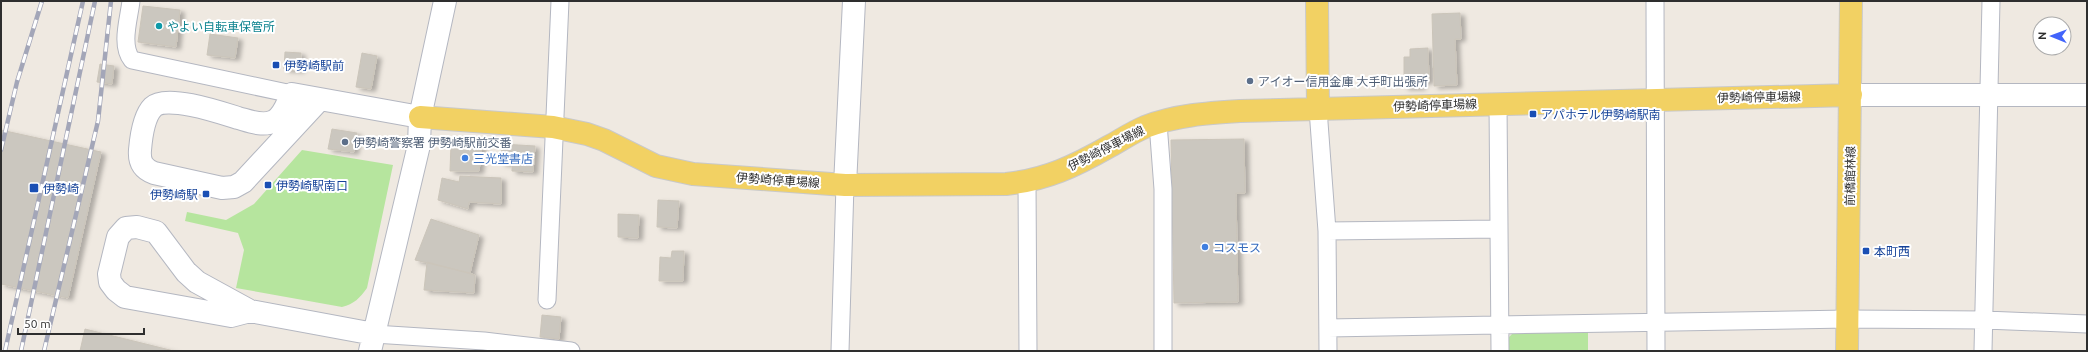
<svg xmlns="http://www.w3.org/2000/svg" width="2088" height="352" viewBox="0 0 2088 352" font-family="Ubuntu,'Noto Sans JP',sans-serif">
	<style>
		.green { fill: #b6e59e }
		.building { fill: #cbc7bf; stroke: #cbc5ba; filter: url(#shadow) }
		.lines { fill: none; stroke-linecap: round; stroke-linejoin: round }
		.minor-casing { stroke: #b4b7c1; stroke-width: 19 }
		.tertiary-casing { stroke: #b4b7c1; stroke-width: 24 }
		.primary-casing { stroke: #c9c9c9; stroke-width: 24 }
		.minor { stroke: #fff; stroke-width: 17 }
		.tertiary { stroke: #fff; stroke-width: 22 }
		.primary { stroke: #f2d163; stroke-width: 22 }
		.rail-casing { stroke: #a3a6b8; stroke-width: 4.5 }
		.rail { stroke: #fff; stroke-width: 3; stroke-dasharray: 9; stroke-linecap: butt }
		.culture-dot { fill: #0f9aa8; stroke: #fff; stroke-width: 1.5 }
		.transit-dot { fill: #1a4fb4; stroke: #fff; stroke-width: 1.5 }
		.service-dot { fill: #5c6f8a; stroke: #fff; stroke-width: 1.5 }
		.shop-dot { fill: #3f7fe0; stroke: #fff; stroke-width: 1.5 }
		.labels { text-anchor: middle; dominant-baseline: central; stroke-width: 4; stroke-linejoin: round; paint-order: stroke }
		.culture-label { font-size: 12px; fill: #0d838f; stroke: #fff; text-anchor: start }
		.transit-label { font-size: 12px; fill: #164399; stroke: #fff; text-anchor: start }
		.service-label { font-size: 12px; fill: #4e5e75; stroke: #fff; text-anchor: start }
		.street-label { font-size: 12px; fill: #2e2e2e; stroke: #fff }
		.shop-label { font-size: 12px; fill: #366cbe; stroke: #fff; text-anchor: start }
	</style>
	<defs>
		<filter id="shadow"><feDropShadow dx="4.5" dy="2.5" stdDeviation="2" flood-color="#0004"/></filter>
	</defs>
	<rect width="100%" height="100%" fill="#efe9e1"/>
	<path class="green" d="M302,150L393,165L367,288C360,298 354,304 342,307L236,288L244,250L238,233L185,221L187,212L226,220L254,204Z
		M1515,331H1588V351H1509V337Z"/>
	<path class="building" d="M143,6L180,10L176,47L138,42Z
		M1460,13L1461,39H1455L1457,85L1434,86L1432,14Z
		M210,34L238,38L235,58L207,55Z
		M1428,48L1429,81L1420,82L1421,87H1404V57H1410V49Z
		M285,52L301,53L300,70L284,69Z
		M362,53L377,56L371,89L356,87Z
		M100,64L114,66L112,84L97,82Z
		M332,129L357,133L354,152L328,149Z
		M1,130L101,152L68,298L1,284Z
		M1244,139L1245,193H1236L1238,302L1174,303L1171,140Z
		M451,144L482,146L479,171H450Z
		M502,144L535,146L533,172L512,171V164L501,163Z
		M460,176L501,178V204L469,202L468,209L438,200L442,178L459,182Z
		M658,200L679,201L677,228L657,227Z
		M618,214L639,215L638,238L618,237Z
		M431,219L479,235L470,273L415,260Z
		M672,251H684L683,281H659L660,257L671,258Z
		M427,262L475,275L474,293L424,290Z
		M542,315L561,317L559,339L540,337Z
		M85,329L174,351H80Z"/>
	<g class="lines">
		<g class="minor-casing">
			<path id="minor" d="M131,1C129,19 120,45 132,60L292,94
				M1655,1L1656,351
				M1498,103L1500,351
				M1318,109L1327,231L1328,351
				M1158,123L1163,189V351
				M1027,182L1028,351
				M1327,231L1499,229
				M547,300L560,1
				M1328,328L1847,319L1985,320L2087,324
				M374,334L484,341L571,351
				M840,351L845,185
				M1983,351L1991,1"/>
		</g>
		<g class="tertiary-casing">
			<path id="tertiary" d="M1851,95H2087
				M319,100L243,182L234,187L222,188L154,173C143,169 139,162 140,150C141,138 144,116 153,107C166,94 222,113 238,118C249,121 263,127 274,121C284,116 287,103 292,94L420,117
				M845,185L854,1
				M250,311L231,316L125,297L116,290L110,282L109,274L118,237L126,228L137,227L156,232L186,272L197,282L250,311L374,334
				M370,351L419,145L420,117L445,1"/>
		</g>
		<g class="primary-casing">
			<path id="primary" d="M1317,1L1318,109
				M420,117L553,127L587,134L604,140L656,166L693,174L845,185L1006,184C1046,180 1075,166 1110,146C1121,140 1133,132 1145,127C1176,115 1208,113 1240,111L1851,95
				M1847,351L1851,1"/>
		</g>
		<use href="#minor" class="minor"/>
		<use href="#tertiary" class="tertiary"/>
		<use href="#primary" class="primary"/>
		<g class="rail-casing">
			<path id="rail" d="M1,150L17,82L42,1
				M5,351L83,1
				M21,351L95,1
				M44,351L98,121L111,1"/>
		</g>
		<use href="#rail" class="rail"/>
	</g>
	<circle class="culture-dot" cx="159" cy="26" r="4"/>
	<g class="transit-dot">
		<rect x="272" y="61" width="8" height="8" rx="2"/>
		<rect x="1529" y="110" width="8" height="8" rx="2"/>
		<rect x="264" y="181" width="8" height="8" rx="2"/>
		<rect x="29" y="183" width="10" height="10" rx="2"/>
		<rect x="202" y="190" width="8" height="8" rx="2"/>
		<rect x="1862" y="247" width="8" height="8" rx="2"/>
	</g>
	<g class="service-dot">
		<circle cx="1250" cy="81" r="4"/>
		<circle cx="345" cy="142" r="4"/>
	</g>
	<g class="shop-dot">
		<circle cx="465" cy="158" r="4"/>
		<circle cx="1205" cy="247" r="4"/>
	</g>
	<g class="labels">
		<g class="culture-label">
			<text x="167" y="26">やよい自転車保管所</text>
		</g>
		<g class="transit-label">
			<text x="284" y="65">伊勢崎駅前</text>
			<text x="1541" y="114">アパホテル伊勢崎駅南</text>
			<text x="276" y="185">伊勢崎駅南口</text>
			<text x="43" y="188">伊勢崎</text>
			<text x="198" y="194" text-anchor="end">伊勢崎駅</text>
			<text x="1874" y="251">本町西</text>
		</g>
		<g class="service-label">
			<text x="1258" y="81">アイオー信用金庫 大手町出張所</text>
			<text x="353" y="142">伊勢崎警察署 伊勢崎駅前交番</text>
		</g>
		<g class="street-label">
			<text transform="translate(1759 97) rotate(-1)">伊勢崎停車場線</text>
			<text transform="translate(1435 105) rotate(-2)">伊勢崎停車場線</text>
			<text transform="translate(1106 148) rotate(-27)">伊勢崎停車場線</text>
			<text transform="translate(1850 176) rotate(-89)">前橋館林線</text>
			<text transform="translate(778 180) rotate(4)">伊勢崎停車場線</text>
		</g>
		<g class="shop-label">
			<text x="473" y="158">三光堂書店</text>
			<text x="1213" y="247">コスモス</text>
		</g>
	</g>
	<rect width="2088" height="352" fill="none" stroke="#2e2e2e" stroke-width="4"/>
	<g transform="translate(2052 36) rotate(271)"><circle r="19" fill="#ffffff" stroke="#ababab"/>
	<path d="M0-3L7 15L0 10L-7 15Z" fill="#4264fb"/>
	<text y="-6" font-size="11" font-weight="bold" text-anchor="middle" fill="#2e2e2e">N</text>
	</g>
	<path d="M18 328v6h126v-6" fill="none" stroke="#2e2e2e" stroke-width="2"/>
	<text x="24" y="328" font-size="12" fill="#2e2e2e" stroke="#ffffff" stroke-width="3" paint-order="stroke">50 m</text>
</svg>
